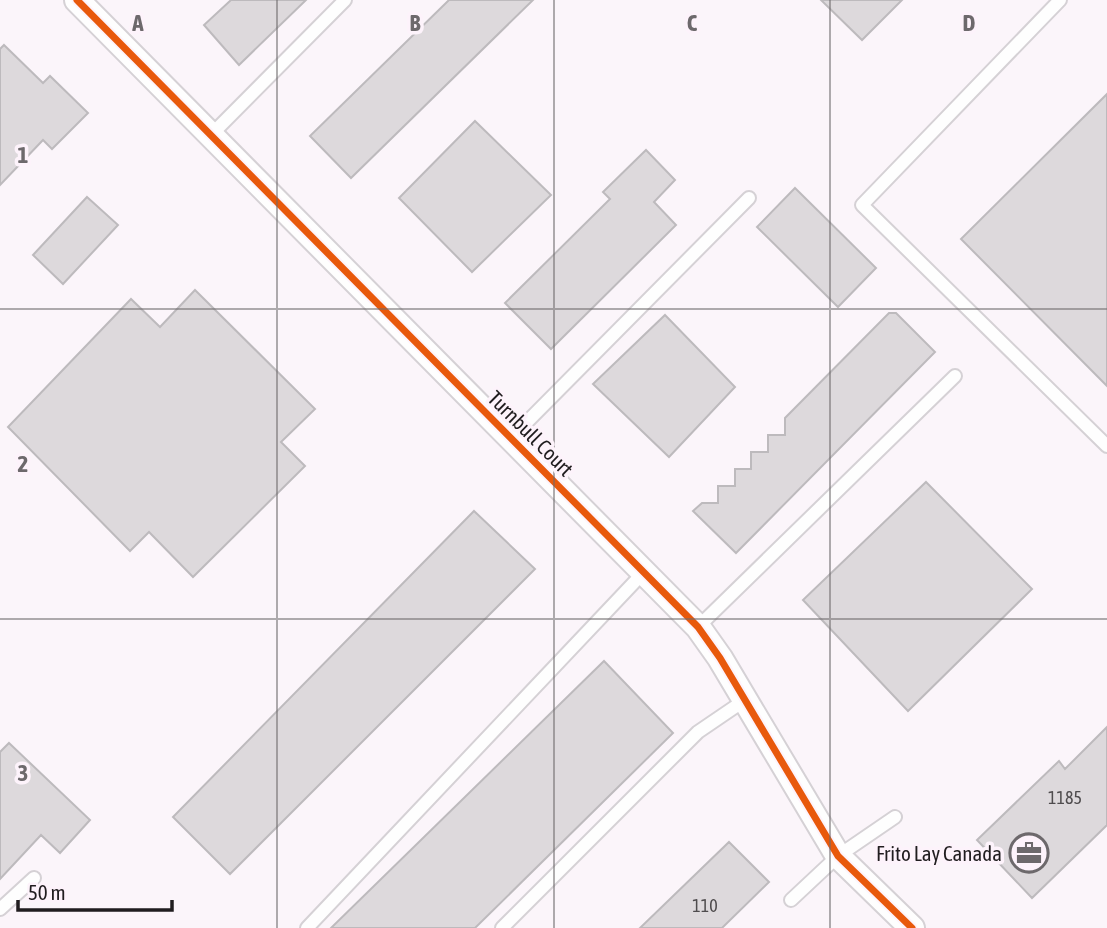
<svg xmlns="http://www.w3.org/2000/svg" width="1107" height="928" viewBox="0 0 1107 928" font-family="'Asap Condensed',sans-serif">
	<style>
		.building { fill: #ddd9dc; stroke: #bdbabd; stroke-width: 2 }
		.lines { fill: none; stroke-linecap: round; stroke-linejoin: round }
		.lane-casing { stroke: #d5d1d5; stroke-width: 16 }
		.street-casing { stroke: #d5d1d5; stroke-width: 28 }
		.lane { stroke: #fefefe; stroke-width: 12 }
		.street { stroke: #fefefe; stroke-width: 24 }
		.cycleway-casing { stroke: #fdf3fb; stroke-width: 11 }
		.cycleway { stroke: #e8590c; stroke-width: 7 }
		.grid { fill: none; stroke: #6d696c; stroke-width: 2; stroke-opacity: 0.55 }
		.labels { text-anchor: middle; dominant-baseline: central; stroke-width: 7; stroke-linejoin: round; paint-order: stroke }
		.number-label { font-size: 18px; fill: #4f4c4e }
		.street-label { font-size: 21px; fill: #201d1f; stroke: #fdf3fb }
		.poi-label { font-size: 21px; fill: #201d1f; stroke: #fdf3fb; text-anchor: end }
		.grid-label { font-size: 23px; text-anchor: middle; font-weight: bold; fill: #6d696c; stroke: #fdf3fb; stroke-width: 7; stroke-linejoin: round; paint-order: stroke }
	</style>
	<rect width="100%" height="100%" fill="#fbf5fa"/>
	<path class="building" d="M231,0H306L239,65L204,25Z
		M449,0H533L351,178L310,136Z
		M821,0H902L862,40Z
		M4,45L43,83L50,76L88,113L52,149L43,140L0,185V49Z
		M1107,94V386L961,239Z
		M475,121L551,195L472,272L399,198Z
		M646,150L675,180L654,202L676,225L551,349L505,303L610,199L603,192Z
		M795,188L876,268L838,307L757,227Z
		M87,197L118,225L63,284L33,255Z
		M195,290L315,409L281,442L305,466L193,577L149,532L130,551L8,427L131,299L160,327Z
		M889,313H896L935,352L736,553L693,511L702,503H718V486H735V469H751V452H768V435H785V418Z
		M665,315L735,387L669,457L593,384Z
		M926,482L1032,589L908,711L803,600Z
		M474,511L535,569L230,874L173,817Z
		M604,661L673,733L475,928H331Z
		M1107,727V825L1032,898L977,840L1059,761L1065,769Z
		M9,743L90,820L60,853L41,835L0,879V752Z
		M729,842L769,882L722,928H640Z"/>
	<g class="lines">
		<g class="lane-casing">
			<path id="lane" d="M1060,0L862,205L1107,446
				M211,135L345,0
				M511,438L749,198
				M698,627L955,376
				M791,900L838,856L895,817
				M0,909L34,878
				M307,928L644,572
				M502,928L698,732L745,700"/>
		</g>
		<g class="street-casing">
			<path id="street" d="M77,0L698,627L720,658L838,856L912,928"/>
		</g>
		<use href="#lane" class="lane"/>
		<use href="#street" class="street"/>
		<g class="cycleway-casing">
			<path id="cycleway" d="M77,0L698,627L720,658L838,856L912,928"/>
		</g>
		<use href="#cycleway" class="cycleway"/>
	</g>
	<path class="grid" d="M277,0V928M554,0V928M830,0V928M0,309H1107M0,619H1107"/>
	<defs>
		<g id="office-ring" transform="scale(2.0125)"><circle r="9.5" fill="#fdf3fb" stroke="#6d696c" stroke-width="1.5"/><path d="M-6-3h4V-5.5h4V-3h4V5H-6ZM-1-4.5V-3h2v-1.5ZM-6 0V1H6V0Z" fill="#6d696c"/></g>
	</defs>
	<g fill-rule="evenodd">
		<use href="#office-ring" x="1029" y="853"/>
	</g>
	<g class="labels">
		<g class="number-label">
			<text x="1065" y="797">1185</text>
			<text x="705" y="905">110</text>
		</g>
		<g class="street-label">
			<text transform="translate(531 433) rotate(45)">Turnbull Court</text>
		</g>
		<g class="poi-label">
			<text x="1002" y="853">Frito Lay Canada</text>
		</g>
	</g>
	<g class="grid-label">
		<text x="138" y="31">A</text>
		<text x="415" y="31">B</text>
		<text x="692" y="31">C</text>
		<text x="969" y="31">D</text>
		<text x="23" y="163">1</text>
		<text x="23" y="472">2</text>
		<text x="23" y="781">3</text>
	</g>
	<path d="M18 900v10h154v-10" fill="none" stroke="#201d1f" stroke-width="3.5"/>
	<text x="28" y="900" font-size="21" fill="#201d1f" stroke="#fdf3fb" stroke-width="5" paint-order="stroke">50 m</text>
</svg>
